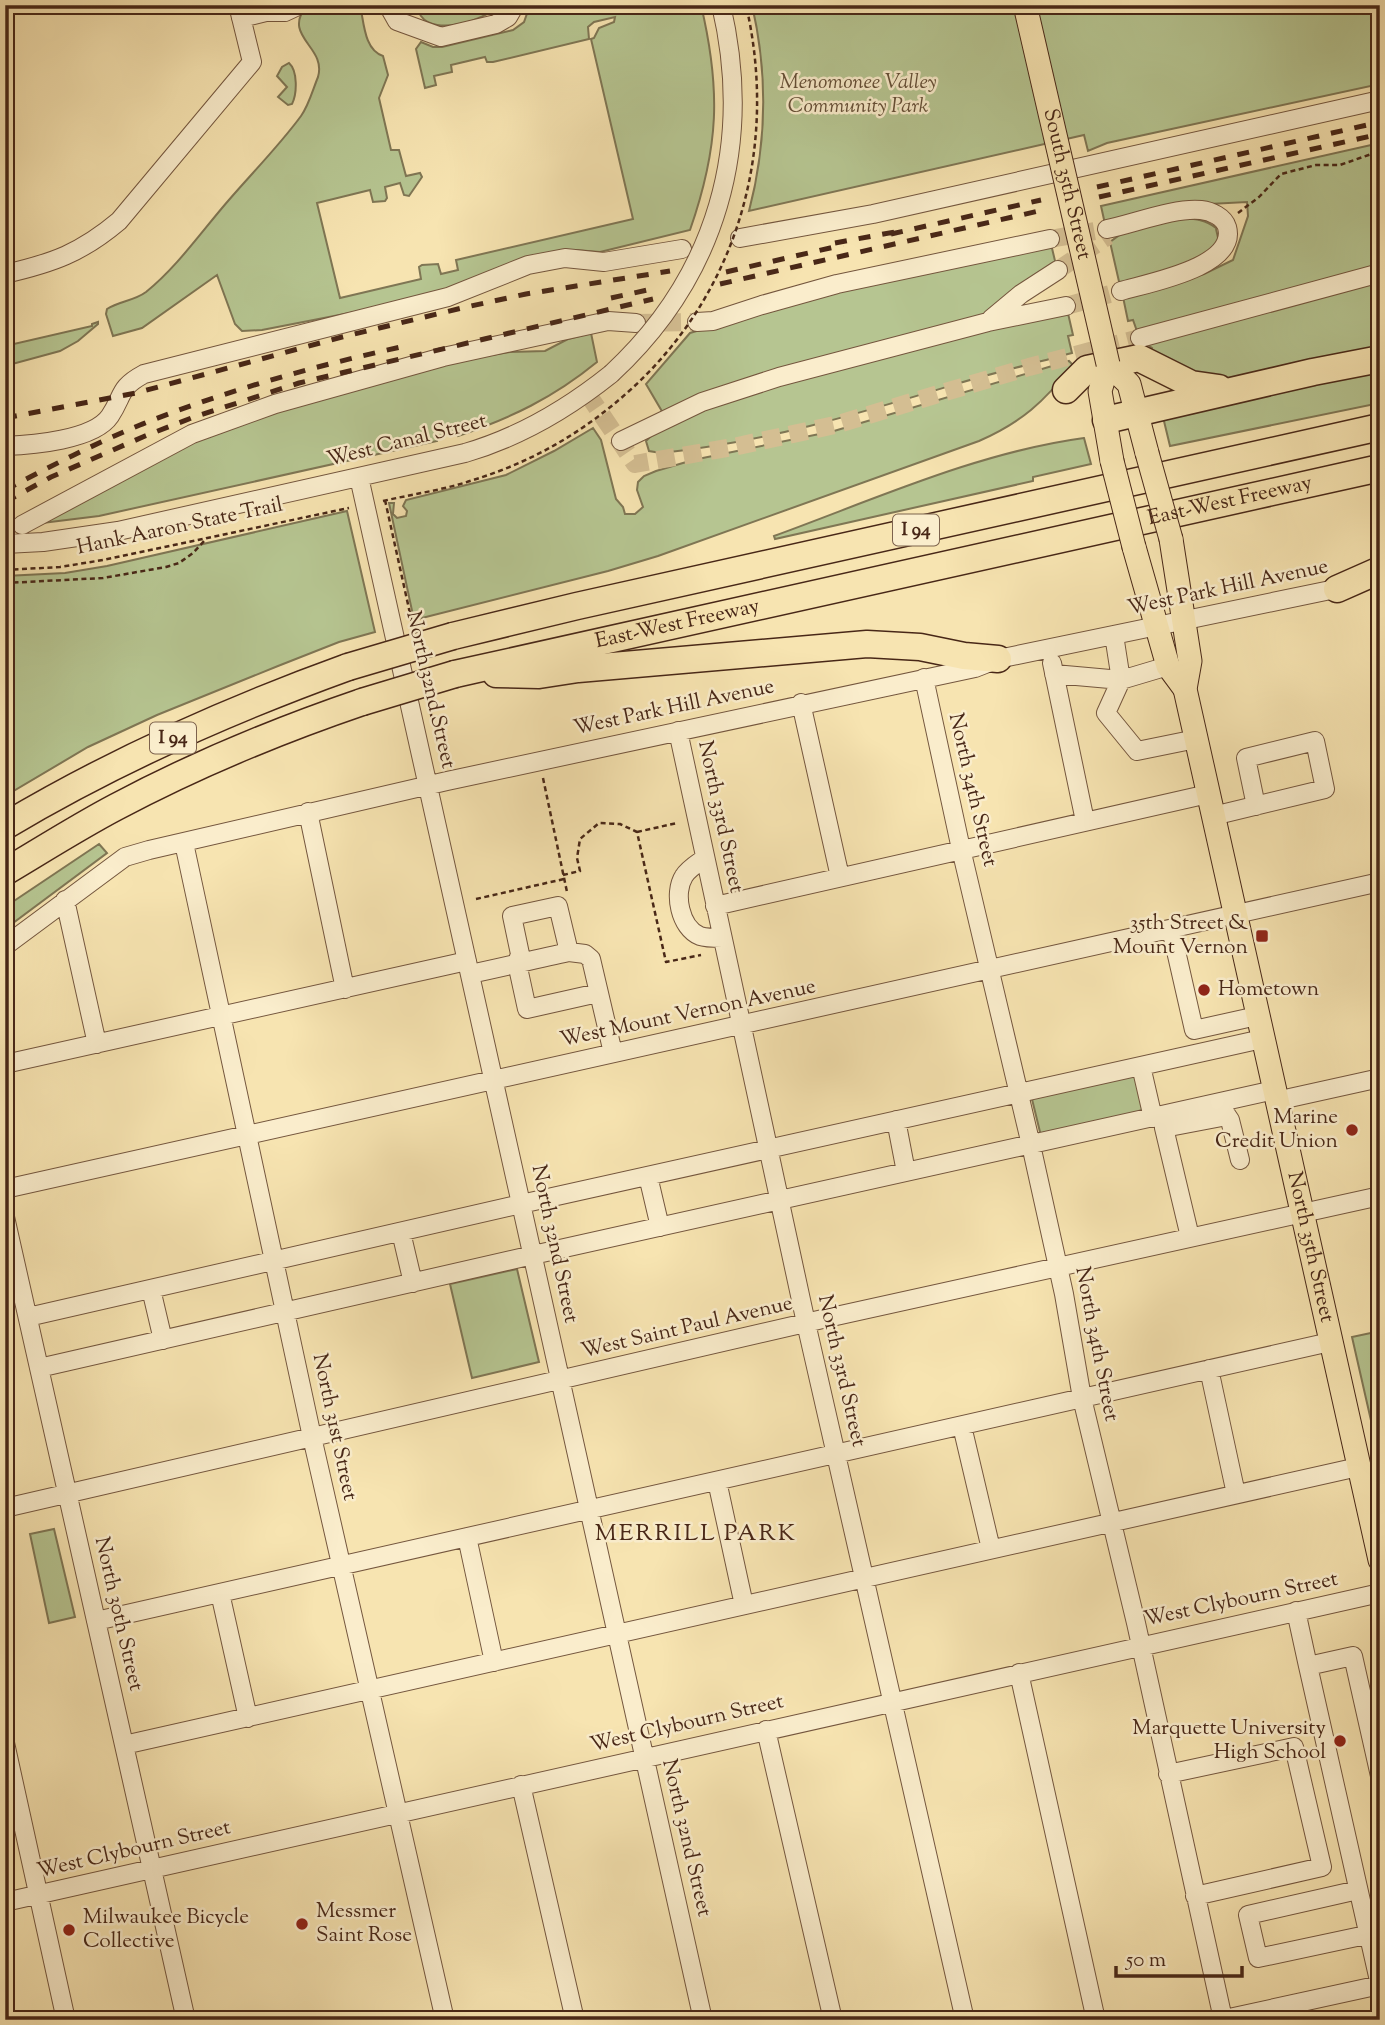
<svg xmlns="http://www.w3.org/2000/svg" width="1385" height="2025" viewBox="0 0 1385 2025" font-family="'Sorts Mill Goudy',serif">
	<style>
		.green { fill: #b6c591; stroke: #7f7654; stroke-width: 2 }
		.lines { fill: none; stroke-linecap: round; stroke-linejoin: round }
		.minor-tunnel { stroke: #d4be92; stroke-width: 18; stroke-dasharray: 18 9; stroke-linecap: butt }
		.minor-casing { stroke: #74563e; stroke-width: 20 }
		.major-casing { stroke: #482717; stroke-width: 25 }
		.highway-casing { stroke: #482717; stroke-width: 29 }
		.path { stroke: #482717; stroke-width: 2.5; stroke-dasharray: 5 3.5; stroke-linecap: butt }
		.minor { stroke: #faedcc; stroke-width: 18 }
		.major { stroke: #f7e4b1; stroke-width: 23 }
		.highway { stroke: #f7e4b1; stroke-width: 26 }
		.rail { stroke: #482717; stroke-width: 5; stroke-dasharray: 12 12; stroke-linecap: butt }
		.minor-bridge-casing { stroke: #74563e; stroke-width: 20; stroke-linecap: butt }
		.major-bridge-casing { stroke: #482717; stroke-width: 25; stroke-linecap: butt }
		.highway-bridge-casing { stroke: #482717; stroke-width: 29; stroke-linecap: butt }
		.path-bridge { stroke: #482717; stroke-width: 2.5; stroke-dasharray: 5 3.5; stroke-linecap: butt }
		.minor-bridge { stroke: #faedcc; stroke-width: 18 }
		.major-bridge { stroke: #f7e4b1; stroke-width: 23 }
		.highway-bridge { stroke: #f7e4b1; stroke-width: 26 }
		.poi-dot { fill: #8f2418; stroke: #faedcc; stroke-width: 2.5 }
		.labels { text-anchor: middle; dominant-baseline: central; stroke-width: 5; stroke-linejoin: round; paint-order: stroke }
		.shield { fill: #faedcc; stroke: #7d624d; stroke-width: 2 }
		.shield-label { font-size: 19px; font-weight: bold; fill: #482717 }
		.park-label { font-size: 21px; font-style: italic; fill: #644e36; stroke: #faedcc }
		.street-label { font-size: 21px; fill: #482717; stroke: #faedcc }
		.poi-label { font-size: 21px; fill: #482717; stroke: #faedcc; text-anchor: end }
		.quarter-label { font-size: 24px; letter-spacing: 2px; fill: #482717; stroke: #faedcc }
	</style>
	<rect width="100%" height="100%" fill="#f7e4b1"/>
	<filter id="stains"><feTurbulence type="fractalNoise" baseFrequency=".00286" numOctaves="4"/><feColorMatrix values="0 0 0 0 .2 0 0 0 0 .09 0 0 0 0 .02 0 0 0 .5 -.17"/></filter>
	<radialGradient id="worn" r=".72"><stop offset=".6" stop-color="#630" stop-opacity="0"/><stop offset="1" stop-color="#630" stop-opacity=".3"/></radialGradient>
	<path class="green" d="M307,5H360C364,22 364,50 383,56L388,75L379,98L391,150H399L406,176L420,173L422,177L409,196L404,195L400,183L385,187L387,198L385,201L373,202L370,190L317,203L340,298L421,279L419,267L422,265L438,264L441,274L458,270L456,260L633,219L591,39L594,38L599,28L614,22L615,17L594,22L588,27L589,39L493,62H487L485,57L451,65L452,72L434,76L436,85L425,88L416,49L421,42L433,47H442L513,30L524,22L530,5H701C721,90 719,147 690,230L600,252L576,250L460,287L365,310L262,330L242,331L235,324L217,275L142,328L113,336L106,314L107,309C119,301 134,301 146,292C177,267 202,231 228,201C252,173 279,146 301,116C309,105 313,89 318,77C327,46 281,37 307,5Z
		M417,5H498C485,21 435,36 421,16C419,13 418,9 417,5Z
		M752,5H1380V84L1107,143L1088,151L1084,135L749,211C767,142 768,74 752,5Z
		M289,63C298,71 297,94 292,104L288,105L278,97L287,87L277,76L282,67Z
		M1380,143V269L1138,334L1133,320L1128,321L1123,297L1204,274L1233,260L1248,216L1247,202L1209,204L1105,224L1101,206Z
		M1177,218C1192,219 1204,218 1216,228C1216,231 1218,235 1218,239C1215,263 1141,279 1120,286L1110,242L1125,231Z
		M1051,244L1056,265L990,315L663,413L646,384L690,333L838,289Z
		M1380,278V350L1236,379L1196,375L1150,352L1152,348L1144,342Z
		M1067,309L1073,335L1068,336L1072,353C1032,364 992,373 953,385C854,415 765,442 661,453L649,451L646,441L656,431L683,416L762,386Z
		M98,322V324L78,341L60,351L5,366V346L92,326V324Z
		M591,333L597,362C553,398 511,418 458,436L456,432L437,437V441L99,516L34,524L147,461L255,417L448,362L510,352L545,351L568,339Z
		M1069,361L1073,365C1044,402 1022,422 979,441L658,556L608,571L414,620L389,503H394L393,514L397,518L406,516L407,511L403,506L406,500L506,475L554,451L593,428L601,440L616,499L623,507L625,514H635L643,507L637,490L638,482L644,476L656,471L693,460L834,431Z
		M1380,369V403L1170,446L1163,417Z
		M1084,438L1091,464L1033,477V481L775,539L774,536C873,500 979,452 1084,438Z
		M347,511L375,632L339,642L278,666L157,715L88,747L5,796V576L65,573L107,566Z
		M99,844L107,853L5,929V907Z
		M1136,1074L1146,1114L1041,1136L1031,1095Z
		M517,1269L539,1362L472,1378L450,1284Z
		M1380,1331V1460L1352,1337Z
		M54,1529L75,1617L49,1623L30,1534Z"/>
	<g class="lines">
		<path class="minor-tunnel" d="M1050,239L1107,229
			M1058,270L1108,236
			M1066,306L1121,291
			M636,323L697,322
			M587,393L635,464L733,447L835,425L1029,367L1140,338"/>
		<g class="minor-casing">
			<path id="minor" d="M388,5L397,21L441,37L496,24L508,17L515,5
				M269,12H285L300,5
				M241,18L266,12L279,5
				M1107,229C1132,224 1176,207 1201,210C1211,211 1224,217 1227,227C1238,267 1148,283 1121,291
				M740,238L873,214L1380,100
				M5,274C53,263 81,253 119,221L252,62L238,5
				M991,319L1021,294L1058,270
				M697,322L713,321L762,305L837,284L1050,239
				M1140,338L1380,273
				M621,441L702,402L779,377L988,322L1066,306
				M5,446C32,445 94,440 110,416C124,395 118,388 144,374L448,297L528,265L565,258L604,262L682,249
				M359,477L703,2020
				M22,525L192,434L275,404L443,357L608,321L636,323
				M5,544L43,542L118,531L465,453C520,437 566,410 611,374
				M1114,635L1121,680L1168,666
				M1052,663L1085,821
				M1054,674L1121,680L1106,713L1137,751L1196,739
				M924,678L961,849L1031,1145L1064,1294L1082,1398L1136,1623L1223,2019
				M801,703L840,877
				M678,731L806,1323L965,2020
				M308,812L345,989
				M1213,816L1325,789L1315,741L1246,758L1256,806
				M184,843L312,1437L445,2020
				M705,858C698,863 688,869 684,876C673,893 680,928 700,936C706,938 716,938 722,938
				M65,900L97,1044
				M715,906L1208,794
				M1171,929L1194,1030L1257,1016
				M5,946L125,857L149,850L447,781L975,668L998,659L1345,587
				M569,952L585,954L591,959L613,1053
				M470,974C503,967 536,959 569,952L558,906L512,916L520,954L517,963L527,1009L598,993
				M5,1064L467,961
				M1141,1066L1153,1118
				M1276,1101L1380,1078
				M1222,1108L1230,1120L1240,1160
				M896,1120L906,1172
				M648,1176L660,1227
				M5,1189L1380,882
				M5,1217L186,2020
				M401,1232L413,1283
				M1190,1237L1164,1128L1227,1116
				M151,1289L163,1340
				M28,1317L521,1204L1262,1039
				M39,1368L533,1255L1274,1090
				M1209,1369L1236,1494
				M962,1426L991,1549
				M717,1481L744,1605
				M5,1508L827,1318L1380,1196
				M467,1537L494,1662
				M220,1593L248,1718
				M1296,1611L1308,1666
				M96,1621L1330,1342
				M1019,1673L1096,2020
				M766,1730L833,2020
				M5,1743L66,2020
				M124,1745L1358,1467
				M1168,1774L1294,1747L1322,1867L1195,1896
				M521,1785L575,2020
				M1358,1890L1248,1915L1258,1958L1380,1932
				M5,1902L1380,1593
				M1220,2020L1380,1985L1308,1666L1353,1656L1380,1776"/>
		</g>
		<g class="major-casing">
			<g id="major">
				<path d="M1112,461L1100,391L1108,364L1129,384L1147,453"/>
				<path id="s1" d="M1171,539L1190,661L1185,689L1380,1560"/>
				<path d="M1134,547L1168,666L1185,689"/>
			</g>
		</g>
		<g class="highway-casing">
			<g id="highway">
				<path d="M1066,390L1087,369L1139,358L1191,384L1219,388"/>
				<path d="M1106,420L1313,372L1380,359"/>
				<path d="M1337,589L1380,570"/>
				<path d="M453,636L577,606L1380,427"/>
				<path id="s2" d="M455,674L1380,468"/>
				<path d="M496,674L539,675L578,669L867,644L920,647L964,656L998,659"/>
				<path d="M5,826C114,761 229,710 348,667"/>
				<path d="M5,872C42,850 78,827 116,807C195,765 277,731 362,702"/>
			</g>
		</g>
		<path class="path" d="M1238,213L1259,197L1281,174L1316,165H1340L1380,151
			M385,500L413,627
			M383,501C413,494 444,490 473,480C532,462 582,433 628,392
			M5,570L60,567L103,560L349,508
			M5,583L103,578L166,567L179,563L193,553L207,538
			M429,705L432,719
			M543,778L567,892
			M637,832L677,823
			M563,875L580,871L577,858L580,839L599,823L620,824L637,832L666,962L701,955
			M476,899L564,879"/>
		<use href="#minor" class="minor"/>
		<use href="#major" class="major"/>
		<use href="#highway" class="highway"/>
		<path class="rail" d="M1097,187L1380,122
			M1099,197L1380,134
			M891,234L1041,200
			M835,243L900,231
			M726,272L843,245
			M720,284L1043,210
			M611,298L652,289
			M5,418L136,393L342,337L462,308L526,294L670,271
			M5,490C49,467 94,444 140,425C227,390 318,365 410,345
			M5,502L51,477L145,436L194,417L299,383L653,299"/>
		<g class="minor-bridge-casing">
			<path id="minor-bridge" d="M611,374C717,276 754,145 721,5"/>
		</g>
		<g class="major-bridge-casing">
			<g id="major-bridge">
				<path id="s3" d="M1025,5L1108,364"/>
				<path d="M1147,453L1171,539"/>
				<path d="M1112,461L1134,547"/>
			</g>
		</g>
		<g class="highway-bridge-casing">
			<path id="highway-bridge" d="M348,667L453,636
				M362,702L455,674"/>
		</g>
		<path class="path-bridge" d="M628,392C738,294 779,148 746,5"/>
		<use href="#minor-bridge" class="minor-bridge"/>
		<use href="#major-bridge" class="major-bridge"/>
		<use href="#highway-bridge" class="highway-bridge"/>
	</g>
	<g class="poi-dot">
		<rect x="1255" y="929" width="14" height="14" rx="3.5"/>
		<circle cx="1204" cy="990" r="7"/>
		<circle cx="1352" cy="1130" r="7"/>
		<circle cx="1340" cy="1741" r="7"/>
		<circle cx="302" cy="1924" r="7"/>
		<circle cx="69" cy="1930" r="7"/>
	</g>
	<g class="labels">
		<g class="shield">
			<rect x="893" y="514.5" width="46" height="31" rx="5"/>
			<rect x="150" y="722.5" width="46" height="31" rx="5"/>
		</g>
		<g class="shield-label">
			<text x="916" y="530">I 94</text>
			<text x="173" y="738">I 94</text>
		</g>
		<g class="park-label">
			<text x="858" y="83">Menomonee Valley<tspan x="858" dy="24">Community Park</tspan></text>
		</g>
		<g class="street-label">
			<text stroke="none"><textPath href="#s3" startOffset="184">South 35th Street</textPath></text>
			<text transform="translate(407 441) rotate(-14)">West Canal Street</text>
			<text stroke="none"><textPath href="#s2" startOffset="794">East-West Freeway</textPath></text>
			<text transform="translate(180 527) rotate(-12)">Hank Aaron State Trail</text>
			<text transform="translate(1228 588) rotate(-12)">West Park Hill Avenue</text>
			<text stroke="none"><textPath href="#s2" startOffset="228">East-West Freeway</textPath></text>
			<text transform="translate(430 690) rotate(77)">North 32nd Street</text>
			<text transform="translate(674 708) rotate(-12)">West Park Hill Avenue</text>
			<text transform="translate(972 790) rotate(77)">North 34th Street</text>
			<text transform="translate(720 817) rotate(78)">North 33rd Street</text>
			<text transform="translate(688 1014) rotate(-12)">West Mount Vernon Avenue</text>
			<text transform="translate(554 1244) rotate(78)">North 32nd Street</text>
			<text stroke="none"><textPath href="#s1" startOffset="724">North 35th Street</textPath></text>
			<text transform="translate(687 1328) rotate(-13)">West Saint Paul Avenue</text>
			<text transform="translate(1096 1344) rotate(79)">North 34th Street</text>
			<text transform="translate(841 1371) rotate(77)">North 33rd Street</text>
			<text transform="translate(334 1427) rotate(78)">North 31st Street</text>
			<text transform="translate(1241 1600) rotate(-12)">West Clybourn Street</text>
			<text transform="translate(118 1614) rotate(77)">North 30th Street</text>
			<text transform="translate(687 1724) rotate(-13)">West Clybourn Street</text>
			<text transform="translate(686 1838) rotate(77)">North 32nd Street</text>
			<text transform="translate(134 1850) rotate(-13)">West Clybourn Street</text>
		</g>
		<g class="poi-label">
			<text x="1248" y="924">35th Street &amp;<tspan x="1248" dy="24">Mount Vernon</tspan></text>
			<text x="1218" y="990" text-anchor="start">Hometown</text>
			<text x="1338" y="1118">Marine<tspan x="1338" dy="24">Credit Union</tspan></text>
			<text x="1326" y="1729">Marquette University<tspan x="1326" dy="24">High School</tspan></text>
			<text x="316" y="1912" text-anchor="start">Messmer<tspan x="316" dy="24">Saint Rose</tspan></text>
			<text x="83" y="1918" text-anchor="start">Milwaukee Bicycle<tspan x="83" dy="24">Collective</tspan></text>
		</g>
		<g class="quarter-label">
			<text x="696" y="1534">MERRILL PARK</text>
		</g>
	</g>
	<rect width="1385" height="2025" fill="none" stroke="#f7e4b1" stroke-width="28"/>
	<rect x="7" y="7" width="1371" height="2011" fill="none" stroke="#482717" stroke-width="3.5"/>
	<rect x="14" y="14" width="1357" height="1997" fill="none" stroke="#482717" stroke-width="2"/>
	<path d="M1116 1966v10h126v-10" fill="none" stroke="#482717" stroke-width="3.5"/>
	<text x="1126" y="1966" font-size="21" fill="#482717" stroke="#faedcc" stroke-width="5" paint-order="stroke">50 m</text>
	<rect width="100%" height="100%" filter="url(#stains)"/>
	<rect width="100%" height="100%" fill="url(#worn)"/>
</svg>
